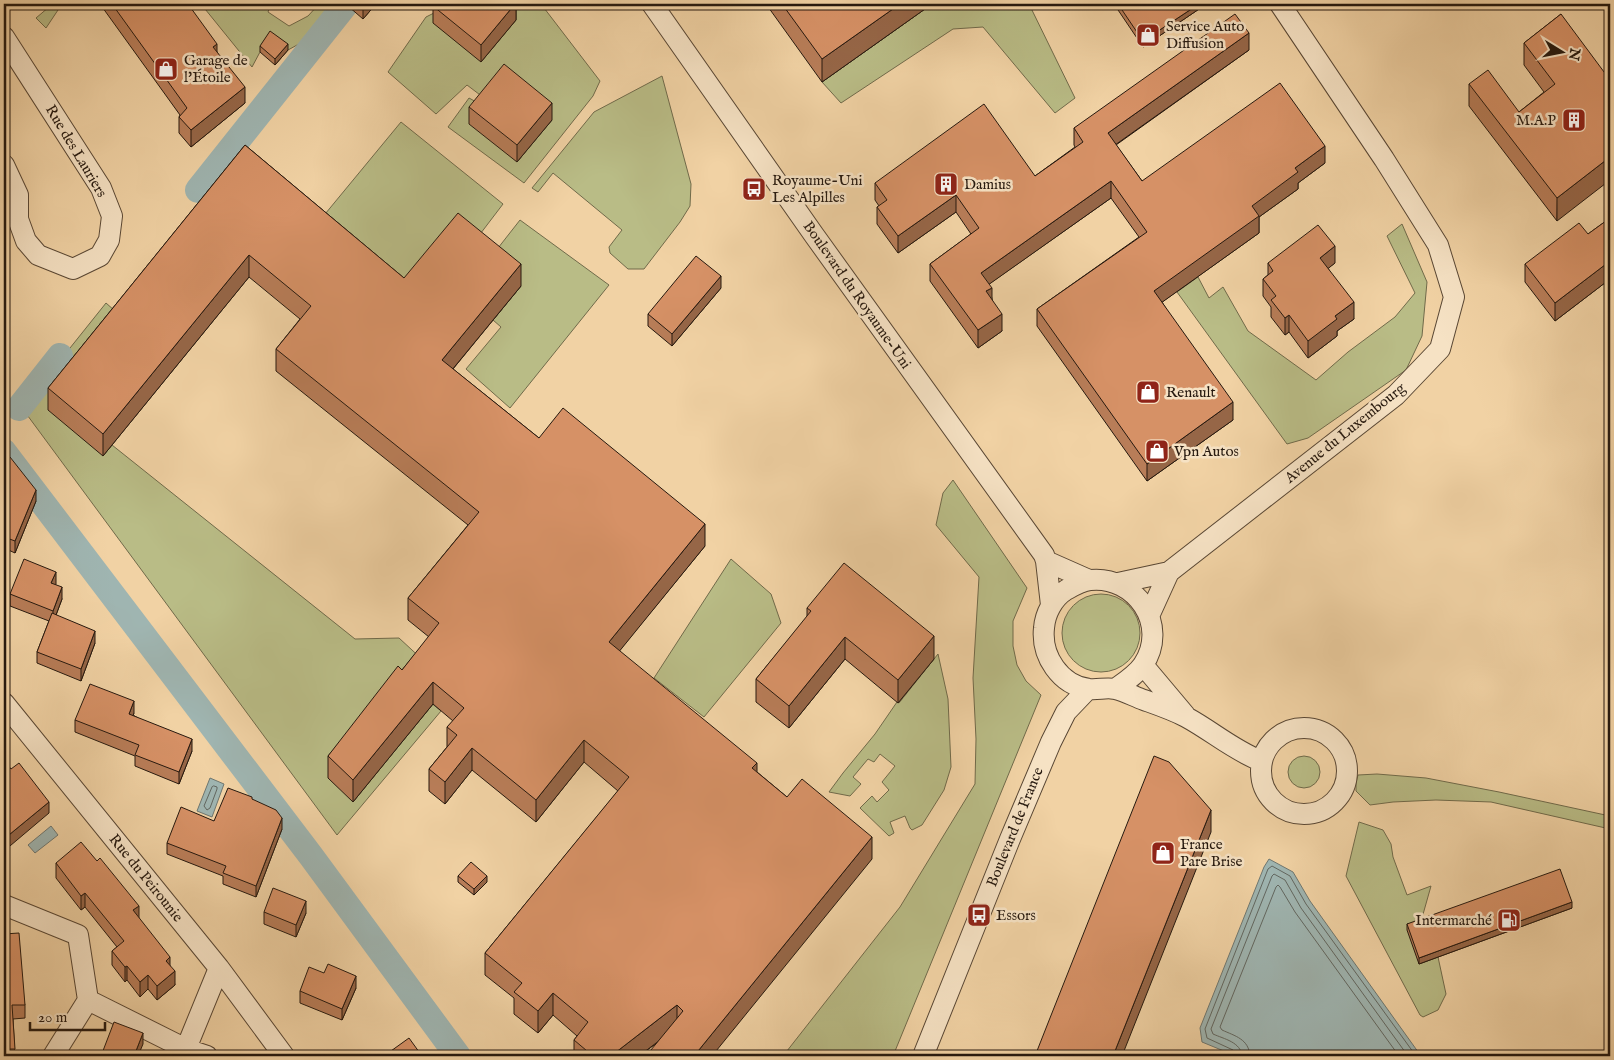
<svg xmlns="http://www.w3.org/2000/svg" width="1614" height="1060" viewBox="0 0 1614 1060" font-family="'IM FELL English',serif">
	<style>
		.green { fill: #b9bc86; stroke: #706a4a }
		.water { fill: #9fb5b1; stroke: #6f7770 }
		.lines { fill: none; stroke-linecap: round; stroke-linejoin: round }
		.shore { stroke: #626760; stroke-width: 1 }
		.canal { stroke: #9fb5b1; stroke-width: 26 }
		.minor-casing { stroke: #594734; stroke-width: 22 }
		.minor { stroke: #f6e2c4; stroke-width: 20 }
		.wall { fill: #b87d58; stroke: #26190f }
		.shaded-wall { fill: #966647; stroke: #26190f }
		.building { fill: #d69166; stroke: #26190f }
		.labels { text-anchor: middle; dominant-baseline: central; stroke-width: 5; stroke-linejoin: round; paint-order: stroke }
		.poi-label { font-size: 15px; fill: #26190f; stroke: #f6e2c4; text-anchor: start }
		.street-label { font-size: 15px; fill: #26190f; stroke: #f6e2c4 }
	</style>
	<rect width="100%" height="100%" fill="#f1d2a4"/>
	<filter id="stains"><feTurbulence type="fractalNoise" baseFrequency=".004" numOctaves="4"/><feColorMatrix values="0 0 0 0 .2 0 0 0 0 .09 0 0 0 0 .02 0 0 0 .5 -.17"/></filter>
	<radialGradient id="worn" r=".72"><stop offset=".6" stop-color="#630" stop-opacity="0"/><stop offset="1" stop-color="#630" stop-opacity=".3"/></radialGradient>
	<path class="green" d="M47,4H62L46,28L36,18L49,7Z
		M201,4H271L268,12L289,26L308,16L319,4H336L308,39L288,50L270,37L260,52L252,67Z
		M497,4H541L600,81L593,96L524,183L448,127L469,98L480,104L517,162L551,120L488,101L467,85L436,114L388,72L426,17L446,7Z
		M932,4H1029L1075,98L1055,113L983,27L953,29L841,103L822,82Z
		M662,76L691,184L690,206L680,222L644,269H628L610,253L609,247L622,230L553,173L538,192L532,188L594,112Z
		M401,122L503,204L471,246L388,320L316,225Z
		M520,220L609,285L510,408L466,369L501,327L493,320L521,286L491,257Z
		M1402,224L1427,282L1422,336L1406,370L1308,438L1287,444L1177,292L1198,277L1209,298L1223,287L1248,331L1316,380L1348,352L1395,317L1415,293L1387,236Z
		M106,303L123,318L103,455L112,445L355,639L399,638L425,662L408,684L441,711L337,835L22,408Z
		M953,480L1027,588L1013,621V646L1017,665L1026,681L1041,695L893,1056H783L900,907L975,784L976,739L973,678L979,577L936,525L943,493Z
		M731,559L771,594L781,623L704,717L654,678Z
		M1062 633a39 39 0 1 1 78 0a39 39 0 1 1-78 0Z
		M938,654L948,699L951,767L944,790L922,825L912,830L910,828L905,816L890,822L894,833L889,836L860,808L872,796L877,802L889,790L882,782L895,766L880,754L874,762L868,759L853,777L861,784L850,796L829,792L843,773L875,734L897,702L899,703Z
		M1288 772a16 16 0 1 1 32 0a16 16 0 1 1-32 0Z
		M1377,774L1426,778L1499,792L1610,816V829L1491,802L1436,800L1393,802L1370,805L1356,791V783L1358,775Z
		M1359,822L1383,830L1391,844L1393,857L1407,895L1431,886L1420,925L1408,930L1438,957L1446,994L1438,1010L1423,1017L1420,1015L1346,876Z"/>
	<path class="water" d="M210,778L224,784L212,817L197,811Z
		M51,826L58,835L35,853L28,845Z
		M1269,859L1293,872L1310,901L1421,1056H1236L1202,1042L1200,1028L1264,867Z"/>
	<g class="lines">
		<path class="shore" d="M214,786L217,787V789L210,808L207,810L204,806L212,787Z
			M1236,1056L1235,1052L1233,1050L1207,1038L1205,1029L1268,869L1272,866L1290,876L1306,904L1416,1056
			M1242,1056C1241,1042 1224,1039 1213,1034L1211,1029L1272,876L1274,874L1285,880L1301,908L1408,1056
			M1250,1056C1249,1039 1235,1036 1222,1030L1220,1027L1276,887L1278,885L1280,887L1295,912L1399,1056"/>
		<path class="canal" d="M198,190L346,4
			M19,408L60,356
			M4,452L311,856L458,1056"/>
		<g class="minor-casing">
			<path id="minor" d="M652,4L814,235L1044,555L1046,561L1051,605
				M4,37L101,188L112,216L109,240L100,256L73,269L38,255L26,241L18,219V195L4,165
				M1046,561L1089,580
				M1118,583L1169,572L1396,395L1440,349L1454,297L1438,245L1384,159L1280,4
				M1149,616L1169,572
				M1143,665L1185,715
				M1115,689C1125,682 1136,675 1143,665C1170,625 1135,575 1090,580C1081,581 1073,586 1066,590C1053,598 1045,614 1044,628C1041,656 1060,685 1089,689C1098,690 1107,687 1115,689C1125,691 1135,697 1144,700C1158,705 1173,710 1186,717C1212,731 1233,750 1261,761
				M4,703L219,968L284,1056
				M1261 771a43 43 0 1 1 86 0a43 43 0 1 1-86 0Z
				M4,905L78,935L88,1000
				M53,1056L88,1000L186,1049L207,1056
				M183,1056L219,968
				M923,1056L1010,839L1051,742L1066,712L1088,689"/>
		</g>
		<use href="#minor" class="minor"/>
	</g>
	<path class="wall" d="M100,4H188L217,52L245,103L191,147L179,133V117L180,115Z
		M348,4H376L363,19L348,6Z
		M516,4V20L481,62L433,23V6Z
		M766,4H932L822,82Z
		M1114,4H1205V5L1143,47Z
		M1561,14L1557,221L1469,106V84L1519,112L1544,92L1524,65V43Z
		M260,46L288,50L275,65L260,52Z
		M1249,50L1116,145L1142,181L1325,163L1298,183V189L1259,217V233L1162,302L1233,420L1147,481L1037,326V309L1139,237L1111,198L989,284L992,299L1002,331L978,348L930,281V264L971,234L956,212L898,253L877,224V207L879,206L875,200V183L1035,176L1075,147L1074,145V128Z
		M469,107L552,120L517,162L469,124Z
		M245,145L404,278L521,286L453,369L539,438L705,546L619,651L757,772L787,797L872,859L657,1043L639,1056H574V1040L577,1036L553,1015L538,1033L514,1014V998L485,975V953L618,791L584,762L536,822L472,770L445,804L429,791V769L447,747V727L453,721L433,704L353,802L328,778V756L402,670L429,637L408,620V598L468,525L276,371V349L300,319L249,277L103,456L48,410V388Z
		M1610,218V279L1555,321L1525,282V264L1588,234Z
		M1268,263H1335L1328,268L1354,319L1337,331V336L1308,358L1289,332L1285,335L1271,317V307L1263,296V279L1268,275Z
		M721,288L672,346L648,326V314Z
		M4,466L36,501L15,553L4,548Z
		M55,584L62,599L56,615L95,643L81,681L37,663V652L49,621L10,606V594L56,584Z
		M807,608L934,659L898,703L845,659L789,728L756,702V679L807,617Z
		M134,713L133,715L192,751L179,784L135,766V756L75,732V720Z
		M252,799L282,829L256,897L223,884V876L167,854V843L214,821Z
		M56,863L139,918L170,966L175,985L157,1000L148,989L140,997L127,980L125,982L112,965V951L117,947L85,907L81,910L56,878Z
		M458,876L487,882L474,895L458,882Z
		M1572,908L1419,964L1407,930V924Z
		M264,912L306,913L296,937L264,924Z
		M4,934L25,1005V1018L13,1019L15,1056H4Z
		M324,973L356,988L342,1020L300,1003V991Z"/>
	<path class="shaded-wall" d="M366,4H376L363,19V7Z
		M515,4H516V20L481,62V45Z
		M900,4H932L822,82V59Z
		M1199,4H1205V5L1143,47V41Z
		M1249,33V50L1108,150V133Z
		M217,44V61L213,47Z
		M288,44V50L275,65V59Z
		M245,87V103L191,147V130Z
		M552,103V120L517,162V145Z
		M1325,146V163L1298,183V189L1259,217V233L1154,308V291L1295,168Z
		M1610,157V180L1557,221V198Z
		M1111,181V198L981,290V273Z
		M956,195V212L898,253V236Z
		M1335,246V263L1320,275V258Z
		M249,255V277L103,456V434Z
		M1610,261V279L1555,321V303Z
		M521,264V286L442,382V360Z
		M721,276V288L672,346V334Z
		M992,288V305L986,291Z
		M1354,302V319L1337,331V336L1308,358V341L1335,316Z
		M1002,314V331L978,348V330Z
		M1289,315V332L1285,335V318Z
		M1233,402V420L1147,481V464Z
		M36,490V501L15,553V541Z
		M705,524V546L609,664V642Z
		M56,572V584L51,595V583Z
		M62,587V599L53,623V611Z
		M95,631V643L81,681V669Z
		M934,636V659L898,703V680Z
		M845,637V659L789,728V706Z
		M433,682V704L353,802V780Z
		M134,701V713L129,726V714Z
		M192,739V751L179,784V772Z
		M584,740V762L536,822V800Z
		M472,748V770L445,804V782Z
		M757,763V785L752,768Z
		M49,802V813L4,851V856V839Z
		M1211,810V832L1122,1056H1113Z
		M282,818V829L256,897V886Z
		M872,837V859L712,1056H694Z
		M487,876V882L474,895V889Z
		M85,893V907L81,910V896Z
		M306,901V913L296,937V925Z
		M1572,902V908L1419,964V958Z
		M139,906V920L133,910Z
		M170,957V972L166,961Z
		M127,966V980L125,982V967Z
		M175,971V985L157,1000V986Z
		M148,975V989L140,997V982Z
		M356,976V988L342,1020V1009Z
		M553,993V1015L538,1033V1011Z
		M677,1005V1027L639,1056H611Z
		M143,1033V1044L138,1056H134Z"/>
	<path class="building" d="M112,4H188L217,44L213,47L245,87L191,130L179,117L187,108Z
		M360,4H366L363,7Z
		M436,4H515L481,45L433,6Z
		M782,4H900L822,59Z
		M1118,4H1199L1143,41Z
		M1235,14L1249,33L1108,133L1142,181L1280,83L1325,146L1295,168L1298,172L1252,206L1259,216L1154,291L1233,402L1147,464L1037,309L1147,232L1111,181L981,273L992,288L986,291L1002,314L978,330L930,264L979,228L956,195L898,236L877,207L887,200L875,183L984,104L1035,176L1083,142L1074,128Z
		M1561,14L1610,80V157L1557,198L1469,84L1488,70L1519,112L1555,84L1524,43Z
		M270,31L288,44L275,59L260,46Z
		M504,64L552,103L517,145L469,107Z
		M245,145L404,278L458,213L521,264L442,360L539,438L563,408L705,524L609,642L757,763L752,768L787,797L802,779L872,837L694,1056H646L683,1011L677,1005L611,1056H593L574,1040L588,1022L553,993L538,1011L514,992L522,983L485,953L629,777L584,740L536,800L472,748L445,782L429,769L457,735L447,727L464,708L433,682L353,780L328,756L398,666L402,670L439,623L408,598L479,512L276,349L311,306L249,255L103,434L48,388Z
		M1610,218V261L1555,303L1525,264L1579,223L1588,234Z
		M1318,225L1335,246L1320,258L1354,302L1335,316L1337,319L1308,341L1289,315L1285,318L1271,300L1276,296L1263,279L1273,271L1268,263Z
		M696,256L721,276L672,334L648,314Z
		M10,457L36,490L15,541L4,537V466L5,467Z
		M24,559L56,572L51,583L62,587L53,611L10,594Z
		M844,563L934,636L898,680L845,637L789,706L756,679L811,611L807,608Z
		M52,613L95,631L81,669L37,652Z
		M90,684L134,701L129,714L192,739L179,772L135,755L139,745L75,720Z
		M1154,756L1169,762L1211,810L1113,1056H1035L1048,1023Z
		M4,760L11,769L19,763L49,802L4,839Z
		M228,788L252,797V799L276,810L282,818L256,886L223,873L226,866L167,843L181,807L214,821Z
		M81,842L97,861L100,858L139,906L133,910L170,957L166,961L175,971L157,986L148,975L140,982L127,966L125,967L112,951L124,941L85,893L81,896L56,863Z
		M471,862L487,876L474,889L458,876Z
		M1560,869L1572,902L1419,958L1407,924Z
		M273,888L306,901L296,925L264,912Z
		M19,933L25,1005H12L15,1049H4V934Z
		M328,964L356,976L342,1009L300,991L309,967L324,973Z
		M114,1022L143,1033L134,1056H101Z
		M409,1038L422,1056H384Z"/>
	<defs>
		<g id="shop-square" transform="scale(1.25)"><rect x="-9" y="-9" width="18" height="18" rx="4" fill="#8f2418" stroke="#f6e2c4"/><path d="M-5-2.5h2.3a2.7 3.5 0 0 1 5.4 0H5L5.5 6h-11ZM-1.5-2.5h3a1.5 2.3 0 0 0-3 0Z" fill="#fff"/></g>
		<g id="building-square" transform="scale(1.25)"><rect x="-9" y="-9" width="18" height="18" rx="4" fill="#8f2418" stroke="#f6e2c4"/><path d="M-4-6H4V6H1V3H-1V6H-4ZM-2.5-4.3h1.7v1.8h-1.7ZM.8-4.3h1.7v1.8H.8ZM-2.5-1h1.7V.8h-1.7ZM.8-1h1.7V.8H.8Z" fill="#fff"/></g>
		<g id="bus-square" transform="scale(1.25)"><rect x="-9" y="-9" width="18" height="18" rx="4" fill="#8f2418" stroke="#f6e2c4"/><path d="M-5-6H5V4H4V6H2V4H-2V6H-4V4H-5ZM-3.5-4V0h7V-4ZM-3.5 1.2v1.5H-2V1.2ZM2 1.2v1.5H3.5V1.2Z" fill="#fff"/></g>
		<g id="fuel-square" transform="scale(1.25)"><rect x="-9" y="-9" width="18" height="18" rx="4" fill="#8f2418" stroke="#f6e2c4"/><path d="M-5.5-6h7V0h2V4h1.3V-2.5L3-4.5l.8-.8L6-3V5H2.5V1h-1V6h-7ZM-4.2-4.7v3.2H.2V-4.7Z" fill="#fff"/></g>
	</defs>
	<g fill-rule="evenodd">
		<use href="#shop-square" x="1148" y="35"/>
		<use href="#shop-square" x="166" y="69"/>
		<use href="#building-square" x="1574" y="120"/>
		<use href="#building-square" x="946" y="184"/>
		<use href="#bus-square" x="754" y="189"/>
		<use href="#shop-square" x="1148" y="392"/>
		<use href="#shop-square" x="1157" y="451"/>
		<use href="#shop-square" x="1163" y="853"/>
		<use href="#bus-square" x="979" y="915"/>
		<use href="#fuel-square" x="1509" y="920"/>
	</g>
	<g class="labels">
		<g class="poi-label">
			<text x="1166" y="26">Service Auto<tspan x="1166" dy="17">Diffusion</tspan></text>
			<text x="184" y="60">Garage de<tspan x="184" dy="17">l'Étoile</tspan></text>
			<text x="1556" y="120" text-anchor="end">M.A.P</text>
			<text x="772" y="180">Royaume-Uni<tspan x="772" dy="17">Les Alpilles</tspan></text>
			<text x="964" y="184">Damius</text>
			<text x="1166" y="392">Renault</text>
			<text x="1174" y="451">Vpn Autos</text>
			<text x="1180" y="844">France<tspan x="1180" dy="17">Pare Brise</tspan></text>
			<text x="996" y="915">Essors</text>
			<text x="1492" y="920" text-anchor="end">Intermarché</text>
		</g>
		<g class="street-label">
			<text transform="translate(76 151) rotate(59)">Rue des Lauriers</text>
			<text transform="translate(857 295) rotate(55)">Boulevard du Royaume-Uni</text>
			<text transform="translate(1345 433) rotate(-39)">Avenue du Luxembourg</text>
			<text transform="translate(1015 827) rotate(-68)">Boulevard de France</text>
			<text transform="translate(146 878) rotate(51)">Rue du Peirounie</text>
		</g>
	</g>
	<rect width="1614" height="1060" fill="none" stroke="#f1d2a4" stroke-width="20"/>
	<rect x="5" y="5" width="1604" height="1050" fill="none" stroke="#26190f" stroke-width="2.5"/>
	<rect x="10" y="10" width="1594" height="1040" fill="none" stroke="#26190f"/>
	<g transform="translate(1562 52) rotate(100)" stroke="#f6e2c4" stroke-width="4" paint-order="stroke">
	<path d="M0-4L9 19L0 12L-9 19Z" fill="#26190f"/>
	<text y="-8" font-size="14" font-weight="bold" text-anchor="middle" fill="#26190f">N</text>
	</g>
	<path d="M30 1022v8h75v-8" fill="none" stroke="#26190f" stroke-width="2.5"/>
	<text x="38" y="1022" font-size="15" fill="#26190f" stroke="#f6e2c4" stroke-width="4" paint-order="stroke">20 m</text>
	<rect width="100%" height="100%" filter="url(#stains)"/>
	<rect width="100%" height="100%" fill="url(#worn)"/>
</svg>
